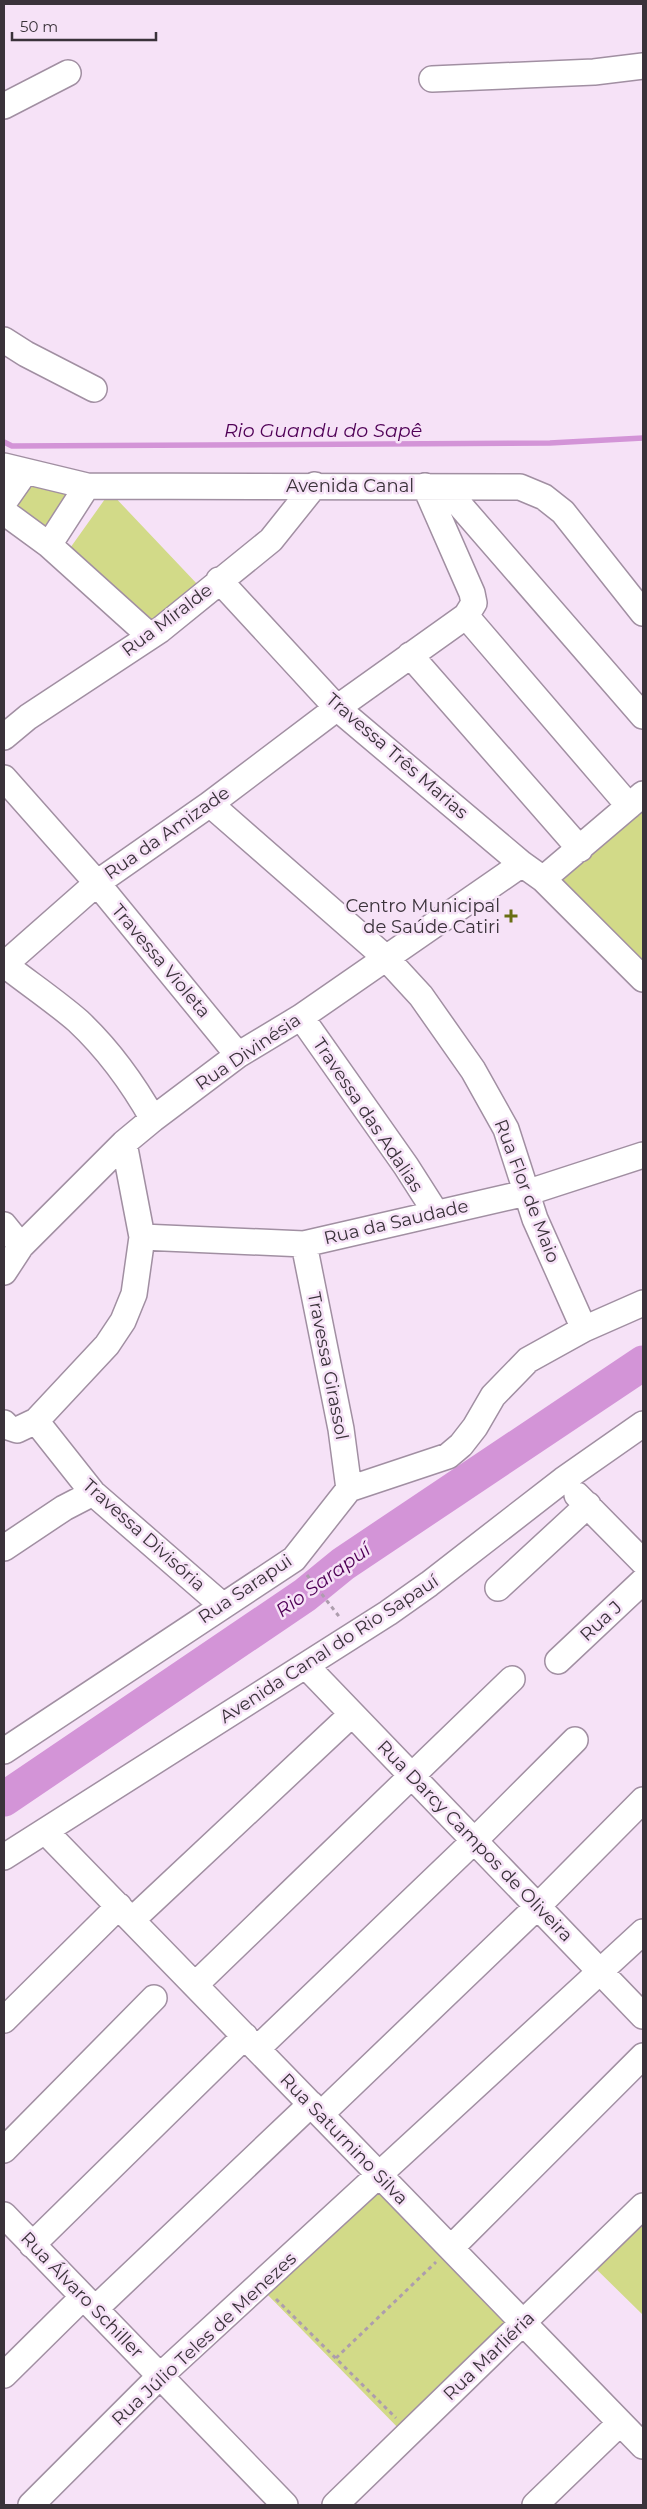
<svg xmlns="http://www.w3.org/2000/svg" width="647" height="2509" viewBox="0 0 647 2509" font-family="Montserrat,sans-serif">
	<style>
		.green { fill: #d2da88 }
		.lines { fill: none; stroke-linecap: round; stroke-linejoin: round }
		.stream { stroke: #d394d7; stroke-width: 5.5 }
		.river { stroke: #d394d7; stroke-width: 35 }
		.minor-casing { stroke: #a18fa2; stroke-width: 28 }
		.path { stroke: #ad9dad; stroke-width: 3; stroke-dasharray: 4 4; stroke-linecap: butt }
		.minor { stroke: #fff; stroke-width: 25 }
		.poi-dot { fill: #696e13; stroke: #f6e2f7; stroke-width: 2 }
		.labels { text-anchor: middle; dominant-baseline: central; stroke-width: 5; stroke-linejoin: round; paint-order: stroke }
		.street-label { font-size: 18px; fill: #3a323a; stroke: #f6e2f7 }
		.poi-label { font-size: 18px; fill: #3a323a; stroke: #f6e2f7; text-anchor: end }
		.water-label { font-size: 19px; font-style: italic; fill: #4f0056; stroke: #f6e2f7 }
	</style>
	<rect width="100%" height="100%" fill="#f6e2f7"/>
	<path class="green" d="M38,476L78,493L45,533L5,510Z
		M110,492L199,586L157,627L68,551Z
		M643,801V976L549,881Z
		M382,2176L525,2318L406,2436L261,2288Z
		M643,2206V2315L587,2260Z"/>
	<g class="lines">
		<path class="stream" d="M4,442L12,446L550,443L643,438"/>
		<path class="river" d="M4,1799L305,1595L343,1564L643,1363"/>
		<g class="minor-casing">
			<path id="minor" d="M432,79L594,72L643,66
				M4,106L68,73
				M4,340L26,354L94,389
				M4,466L87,486L520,487L544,497L563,512L643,613
				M445,488L643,716
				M4,502L25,472
				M4,512L49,545L150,636
				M49,545L87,486
				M219,580L337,708L522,864L543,879L643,979
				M466,616L629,806
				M410,655L580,849
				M4,737L28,717L160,630L271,540L315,485
				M4,778L97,883L238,1055
				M210,804L386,958L421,996L473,1070L506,1129L535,1219L584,1329
				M543,879L643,794
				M4,964C28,983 55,1001 78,1021C109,1050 132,1082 153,1119
				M4,965L97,883L210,804L337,708L466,616L474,603L472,593L425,486
				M301,1017L406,1166L436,1213
				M4,1225L21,1246
				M142,1237L304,1244L526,1193L643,1155
				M304,1244L341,1429L349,1489
				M4,1272L21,1246L124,1143L153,1119L238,1055L301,1017L522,864
				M36,1421L107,1345L123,1321L134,1294L142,1237L124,1143
				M4,1423L8,1427L17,1430L36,1421L93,1493L222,1605
				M577,1495L643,1562
				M4,1548L64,1508L93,1493
				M498,1588L588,1505
				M558,1661L643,1581
				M307,1667L643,2016
				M4,1751L294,1559L349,1489L448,1456L461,1445L475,1427L493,1396L528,1360L584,1329L643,1303
				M45,1831L643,2446
				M4,1857L388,1613L429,1584L563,1480L643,1424
				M132,1920L352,1714
				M195,1985L512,1679
				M4,2020L119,1906
				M257,2049L474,1841L575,1740
				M321,2114L538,1906L643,1800
				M4,2150L154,1998
				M4,2215L285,2505
				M32,2245L245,2036
				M451,2248L643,2056
				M95,2309L311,2104
				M4,2375L83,2297
				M31,2505L160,2376L643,1932
				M335,2505L643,2206
				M535,2505L620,2423"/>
		</g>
		<path class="path" d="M307,1575L341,1619
			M276,2299L396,2418
			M336,2358L436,2262"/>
		<use href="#minor" class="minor"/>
	</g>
	<path class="poi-dot" d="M508.5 908.5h5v5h5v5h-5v5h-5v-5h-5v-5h5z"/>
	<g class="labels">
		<g class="street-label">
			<text x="350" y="486">Avenida Canal</text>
			<text transform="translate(167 620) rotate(-37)">Rua Miralde</text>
			<text transform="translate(397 756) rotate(41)">Travessa Três Marias</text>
			<text transform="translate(167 833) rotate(-35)">Rua da Amizade</text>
			<text transform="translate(161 961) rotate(50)">Travessa Violeta</text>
			<text transform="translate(248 1052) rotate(-34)">Rua Divinésia</text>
			<text transform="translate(368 1115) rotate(56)">Travessa das Adalias</text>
			<text transform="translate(527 1191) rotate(69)">Rua Flor de Maio</text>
			<text transform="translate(396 1222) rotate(-13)">Rua da Saudade</text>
			<text transform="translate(328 1366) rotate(79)">Travessa Girassol</text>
			<text transform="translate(144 1535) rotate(42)">Travessa Divisória</text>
			<text transform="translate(245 1589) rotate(-34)">Rua Sarapui</text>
			<text transform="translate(601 1621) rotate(-43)">Rua J</text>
			<text transform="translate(329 1649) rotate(-33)">Avenida Canal do Rio Sapauí</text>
			<text transform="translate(475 1841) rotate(46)">Rua Darcy Campos de Oliveira</text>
			<text transform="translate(344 2139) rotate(46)">Rua Saturnino Silva</text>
			<text transform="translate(82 2295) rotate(46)">Rua Álvaro Schiller</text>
			<text transform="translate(204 2339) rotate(-43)">Rua Júlio Teles de Menezes</text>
			<text transform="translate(489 2356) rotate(-44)">Rua Marliéria</text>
		</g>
		<g class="poi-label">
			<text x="500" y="906">Centro Municipal<tspan x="500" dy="21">de Saúde Catiri</tspan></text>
		</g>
		<g class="water-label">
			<text x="323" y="430">Rio Guandu do Sapê</text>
			<text transform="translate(323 1580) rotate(-36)">Rio Sarapuí</text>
		</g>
	</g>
	<rect width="647" height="2509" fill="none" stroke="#3a323a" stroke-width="10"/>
	<path d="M12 32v8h144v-8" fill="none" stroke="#3a323a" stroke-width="2.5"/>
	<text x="20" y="32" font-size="15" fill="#3a323a" stroke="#f6e2f7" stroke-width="4" paint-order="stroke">50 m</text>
</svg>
